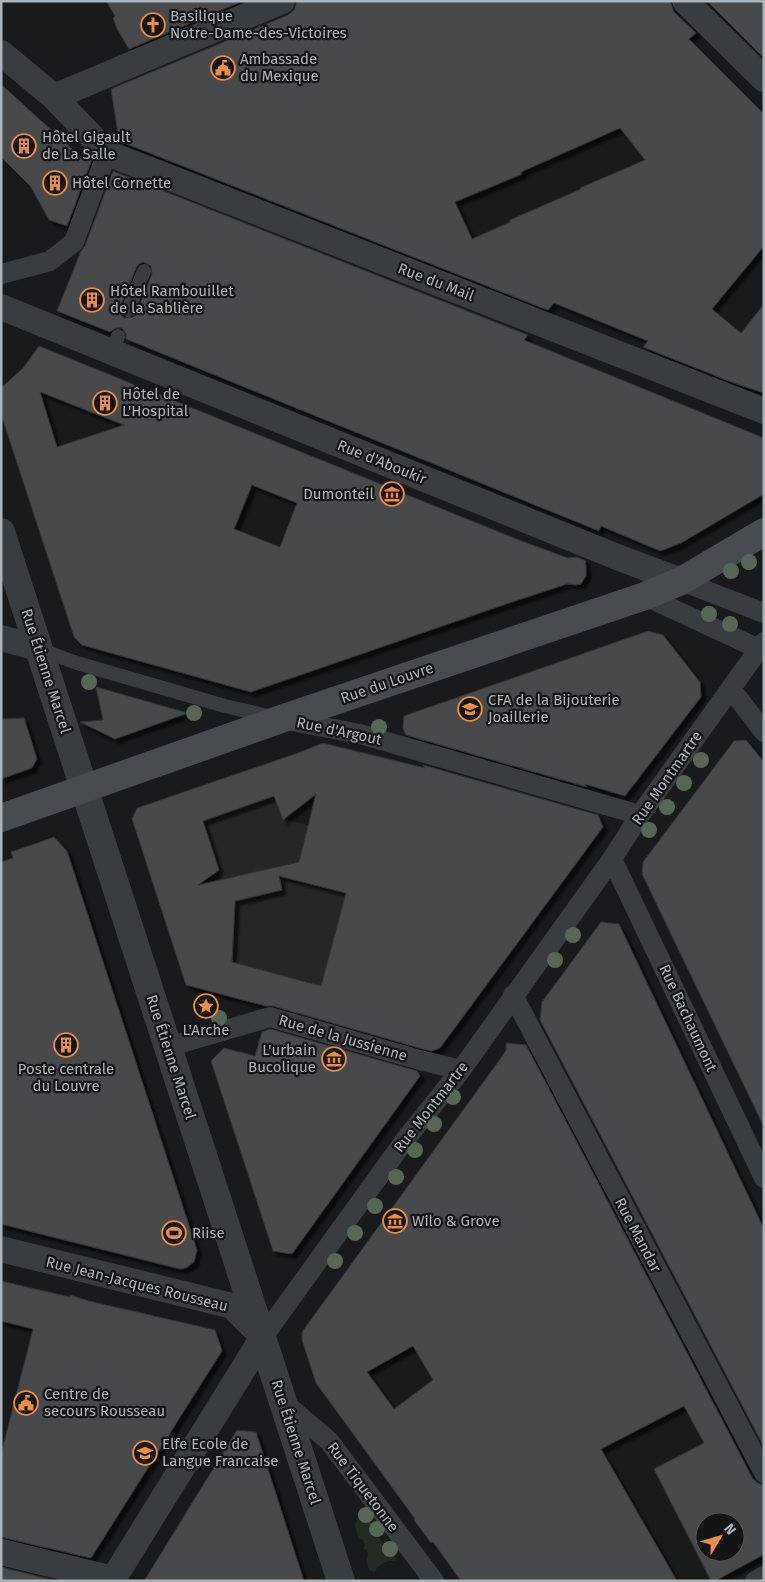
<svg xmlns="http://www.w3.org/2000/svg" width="765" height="1582" viewBox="0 0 765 1582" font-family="'Fira Sans',sans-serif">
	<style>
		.built { fill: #252628 }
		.grass { fill: #242b23 }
		.building { fill: #46484b; stroke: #333437; fill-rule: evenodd; filter: url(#shadow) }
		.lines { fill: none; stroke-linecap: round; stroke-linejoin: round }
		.service { stroke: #3a3d40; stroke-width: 14 }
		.pedestrian { stroke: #3a3d40; stroke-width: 20 }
		.minor { stroke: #3a3d40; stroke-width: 26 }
		.tertiary { stroke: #3a3d40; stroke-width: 28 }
		.secondary { stroke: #484c50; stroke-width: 28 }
		.tree { fill: #576655 }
		.labels { text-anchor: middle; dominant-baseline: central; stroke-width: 4.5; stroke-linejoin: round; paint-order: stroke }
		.poi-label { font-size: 15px; fill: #acb4ba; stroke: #141516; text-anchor: start }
		.street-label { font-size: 15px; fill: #acb4ba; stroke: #141516 }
	</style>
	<defs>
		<filter id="shadow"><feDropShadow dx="4.5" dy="4.5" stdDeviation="1" flood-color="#0009"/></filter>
	</defs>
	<rect width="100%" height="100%" fill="#191a1b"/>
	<path class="built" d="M308,749L284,819L341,834L440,996L472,1006L464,1017L428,1005L367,995L355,1030L216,993L222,967L225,892L193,790Z"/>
	<path class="grass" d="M362,1518L368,1519L374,1527V1530L379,1533L378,1537L384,1544L387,1545L388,1550L391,1551L396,1557L395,1561C387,1560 378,1564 375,1572L369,1570L366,1559L368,1555L367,1550L363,1549L365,1545L363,1540L359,1538L355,1526L357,1520Z"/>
	<path class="building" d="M106,1H243L129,49L117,29L113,18L115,16Z
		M297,1H670L674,12L696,33L689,39L764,114V246L712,309L741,333L764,304V393L734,383L643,347L648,341L554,303L548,310L119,141L111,89L288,15L294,10ZM620,128L645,160L580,188L581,189L510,220V222L472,239L455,202L522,174L521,172Z
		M707,1H764V58Z
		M1,84L83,159L90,157L92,159L67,226L49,220L31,187L1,157Z
		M113,171L528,335L524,340L764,438V494L681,543L660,551L601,526L599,531L126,339V334L122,328H116L110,332L57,311L81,251L85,246ZM143,262L151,266L152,274L136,314L133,317L125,318L121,315L120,307L136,268L139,264Z
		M39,346L519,540L568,558L577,557L586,561L585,564L586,565V576L581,584L576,585L567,584L512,602L251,692L82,645L74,637L1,414V388L23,368ZM40,392L124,425L57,447ZM252,485L297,503L280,547L234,529Z
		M648,631L663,635L700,682L701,697L625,796L585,784L587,787L406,735L403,729L404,716Z
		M96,687L188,713L115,739L80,722L103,720Z
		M24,718L37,759L32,768L1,779V719Z
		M746,740L764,762V1127L642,874L643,862L734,741Z
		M323,743L425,768L423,765L598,815L603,827L440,1048L432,1051L423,1049L273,1006H266L186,985L132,819L137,808L298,753ZM316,794L299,862L198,885L219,870L203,821L274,796L283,820ZM279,876L346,893L321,986L232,962L235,901L282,890Z
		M54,837L67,851L197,1250L194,1262L186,1268L180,1269L152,1262L1,1224V862L13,858L11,852Z
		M601,922L619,924L764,1229V1447L540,1020L542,1002Z
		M270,1029L417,1071L420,1076L292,1254L273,1251L211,1061L224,1048L255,1056L262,1032Z
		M506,1043L526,1045L753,1479L758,1483L764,1485V1553L761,1556L715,1581H711L654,1469L704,1443L684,1406L601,1449L677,1581H461L433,1542L431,1543L414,1520L415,1519L316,1383L302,1340V1332L503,1055L506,1050ZM413,1346L433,1380L394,1409L367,1372ZM705,1522H735V1552H705Z
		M1,1281L70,1297V1295L89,1301L215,1330L222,1351L91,1558L1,1537V1454L33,1329L1,1321Z
		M237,1430L256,1432L304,1581H144Z
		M1,1567L56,1581H1Z"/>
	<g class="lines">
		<path class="service" d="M128,310L144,271
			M112,352L118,336
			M39,649L77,663L225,706L272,717"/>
		<path class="pedestrian" d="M1,274L50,261L74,242L107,153
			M681,581L764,613
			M645,596L759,649
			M731,689L764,732
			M282,719L360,734L640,815
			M612,859L764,1178
			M513,995L764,1473
			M168,1047L270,1017L420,1060L461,1070
			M263,1337L405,1140L461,1070L612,859L640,815L764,642
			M283,1402L329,1441L434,1581
			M755,1581L764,1576"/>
		<path class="minor" d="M685,1L764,79
			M1,53L54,97L107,153L764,411
			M54,97L282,1
			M1,307L617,557L681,581
			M1,638L38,648
			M1,1249L232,1306L263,1337L112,1581
			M1,1552L113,1579"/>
		<path class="tertiary" d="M1,532L341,1581"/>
		<path class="secondary" d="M1,818L281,719L645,596L681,581L764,532"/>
	</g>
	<g class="tree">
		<circle cx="749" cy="562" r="8"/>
		<circle cx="731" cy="571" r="8"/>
		<circle cx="709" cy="614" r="8"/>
		<circle cx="730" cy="624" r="8"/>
		<circle cx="89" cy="682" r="8"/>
		<circle cx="194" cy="713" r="8"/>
		<circle cx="379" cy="727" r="8"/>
		<circle cx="701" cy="760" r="8"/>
		<circle cx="684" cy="783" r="8"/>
		<circle cx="667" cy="807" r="8"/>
		<circle cx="649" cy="830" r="8"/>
		<circle cx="573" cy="935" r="8"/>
		<circle cx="555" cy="960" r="8"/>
		<circle cx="219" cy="1018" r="8"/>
		<circle cx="453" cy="1097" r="8"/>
		<circle cx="434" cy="1124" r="8"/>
		<circle cx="415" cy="1150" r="8"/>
		<circle cx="396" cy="1177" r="8"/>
		<circle cx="375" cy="1206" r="8"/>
		<circle cx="355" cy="1233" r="8"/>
		<circle cx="335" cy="1261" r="8"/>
		<circle cx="366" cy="1515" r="8"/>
		<circle cx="377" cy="1529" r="8"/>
		<circle cx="390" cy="1549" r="8"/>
	</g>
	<defs>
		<g id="church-ring" transform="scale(1.25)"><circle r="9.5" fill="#141516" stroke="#ec8d41" stroke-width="1.5"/><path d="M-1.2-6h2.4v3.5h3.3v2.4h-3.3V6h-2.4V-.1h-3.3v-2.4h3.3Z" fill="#ec8d41"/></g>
		<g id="civic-ring" transform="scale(1.25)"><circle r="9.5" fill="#141516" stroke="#ec8d41" stroke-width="1.5"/><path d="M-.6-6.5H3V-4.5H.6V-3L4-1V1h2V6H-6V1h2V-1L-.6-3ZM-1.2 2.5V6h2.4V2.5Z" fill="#ec8d41"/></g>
		<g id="building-ring" transform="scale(1.25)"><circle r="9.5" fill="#141516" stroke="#ec8d41" stroke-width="1.5"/><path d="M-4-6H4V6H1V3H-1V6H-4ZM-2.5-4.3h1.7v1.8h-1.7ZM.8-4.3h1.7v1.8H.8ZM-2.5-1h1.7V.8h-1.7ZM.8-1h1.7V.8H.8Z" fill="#ec8d41"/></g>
		<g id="museum-ring" transform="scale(1.25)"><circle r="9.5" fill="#141516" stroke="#ec8d41" stroke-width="1.5"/><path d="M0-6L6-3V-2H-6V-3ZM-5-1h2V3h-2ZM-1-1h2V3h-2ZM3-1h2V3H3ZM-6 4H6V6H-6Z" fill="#ec8d41"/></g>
		<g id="university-ring" transform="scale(1.25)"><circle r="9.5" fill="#141516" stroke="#ec8d41" stroke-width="1.5"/><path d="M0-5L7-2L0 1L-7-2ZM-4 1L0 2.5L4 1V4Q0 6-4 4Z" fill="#ec8d41"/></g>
		<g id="sight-ring" transform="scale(1.25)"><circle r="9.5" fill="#141516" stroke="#ec8d41" stroke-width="1.5"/><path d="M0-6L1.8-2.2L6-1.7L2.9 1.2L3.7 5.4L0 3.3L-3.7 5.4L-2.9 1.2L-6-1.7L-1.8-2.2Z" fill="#ec8d41"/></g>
		<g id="stadium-ring" transform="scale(1.25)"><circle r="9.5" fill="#141516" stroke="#ec8d41" stroke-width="1.5"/><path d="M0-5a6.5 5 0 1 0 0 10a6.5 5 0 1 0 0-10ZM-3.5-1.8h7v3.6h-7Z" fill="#ec8d41"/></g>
	</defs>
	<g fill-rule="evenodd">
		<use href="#church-ring" x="153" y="25"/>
		<use href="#civic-ring" x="223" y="68"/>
		<use href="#building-ring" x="24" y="146"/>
		<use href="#building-ring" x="55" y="183"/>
		<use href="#building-ring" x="92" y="300"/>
		<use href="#building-ring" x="105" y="403"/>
		<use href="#museum-ring" x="392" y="494"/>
		<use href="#university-ring" x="470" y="709"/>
		<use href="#sight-ring" x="206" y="1006"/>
		<use href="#building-ring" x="66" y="1045"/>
		<use href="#museum-ring" x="334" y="1059"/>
		<use href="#museum-ring" x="395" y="1221"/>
		<use href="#stadium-ring" x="174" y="1233"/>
		<use href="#civic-ring" x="26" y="1403"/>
		<use href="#university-ring" x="145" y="1453"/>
	</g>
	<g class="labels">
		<g class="poi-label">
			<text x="170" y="16">Basilique<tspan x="170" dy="17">Notre-Dame-des-Victoires</tspan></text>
			<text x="240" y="59">Ambassade<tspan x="240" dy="17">du Mexique</tspan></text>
			<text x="42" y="137">Hôtel Gigault<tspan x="42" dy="17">de La Salle</tspan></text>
			<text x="72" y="183">Hôtel Cornette</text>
			<text x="110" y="291">Hôtel Rambouillet<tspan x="110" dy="17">de la Sablière</tspan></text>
			<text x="122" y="394">Hôtel de<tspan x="122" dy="17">L'Hospital</tspan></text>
			<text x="374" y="494" text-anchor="end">Dumonteil</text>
			<text x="488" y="700">CFA de la Bijouterie<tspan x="488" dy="17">Joaillerie</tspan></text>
			<text x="206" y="1030" text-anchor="middle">L'Arche</text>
			<text x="316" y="1050" text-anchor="end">L'urbain<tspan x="316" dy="17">Bucolique</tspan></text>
			<text x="66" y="1069" text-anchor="middle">Poste centrale<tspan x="66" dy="17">du Louvre</tspan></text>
			<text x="412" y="1221">Wilo &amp; Grove</text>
			<text x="192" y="1233">Riise</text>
			<text x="44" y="1394">Centre de<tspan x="44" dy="17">secours Rousseau</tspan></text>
			<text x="162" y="1444">Elfe Ecole de<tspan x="162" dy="17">Langue Francaise</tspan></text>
		</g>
		<g class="street-label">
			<text transform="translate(436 282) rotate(21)">Rue du Mail</text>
			<text transform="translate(382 462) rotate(22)">Rue d'Aboukir</text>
			<text transform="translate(46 671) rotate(72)">Rue Étienne Marcel</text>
			<text transform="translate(387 683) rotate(-19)">Rue du Louvre</text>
			<text transform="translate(339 731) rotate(12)">Rue d'Argout</text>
			<text transform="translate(667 778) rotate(-55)">Rue Montmartre</text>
			<text transform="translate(688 1018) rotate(65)">Rue Bachaumont</text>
			<text transform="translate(343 1038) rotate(16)">Rue de la Jussienne</text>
			<text transform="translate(171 1057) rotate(72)">Rue Étienne Marcel</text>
			<text transform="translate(431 1107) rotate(-52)">Rue Montmartre</text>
			<text transform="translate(638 1235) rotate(62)">Rue Mandar</text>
			<text transform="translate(137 1284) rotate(14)">Rue Jean-Jacques Rousseau</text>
			<text transform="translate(296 1442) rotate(72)">Rue Étienne Marcel</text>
			<text transform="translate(363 1487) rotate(53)">Rue Tiquetonne</text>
		</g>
	</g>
	<rect width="765" height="1582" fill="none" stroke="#acb4ba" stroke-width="5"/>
	<g transform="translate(720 1537) rotate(52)"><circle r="24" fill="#141516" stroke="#515558"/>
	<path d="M0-4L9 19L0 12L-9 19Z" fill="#ec8d41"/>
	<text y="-8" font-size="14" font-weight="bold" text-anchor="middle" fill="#acb4ba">N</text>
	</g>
</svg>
